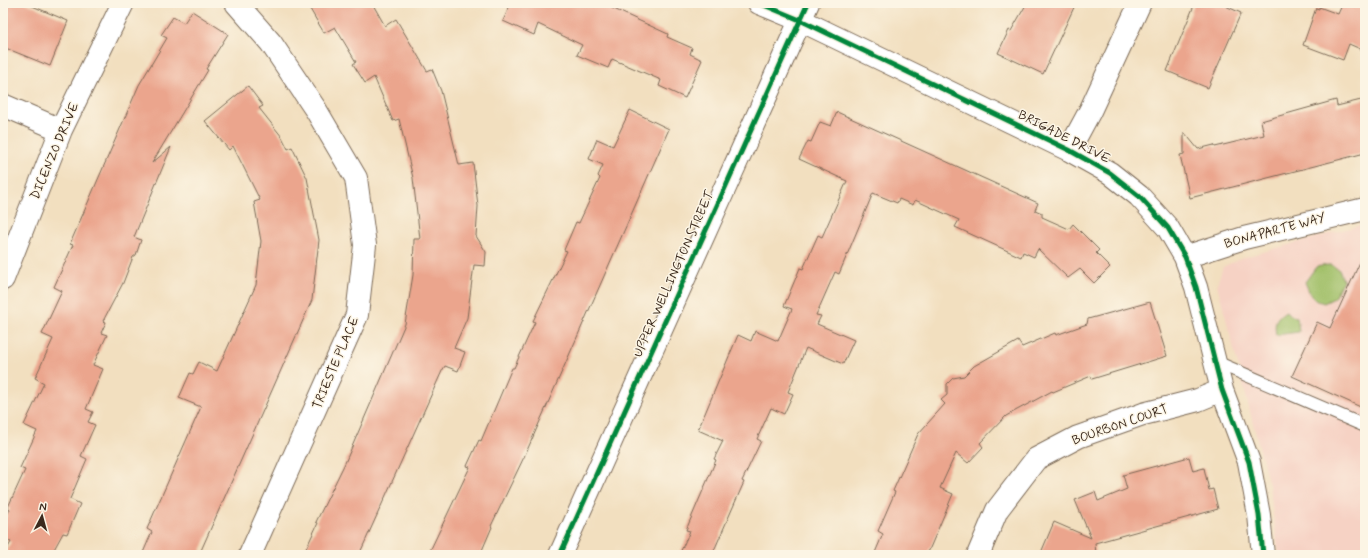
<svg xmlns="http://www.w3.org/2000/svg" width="1368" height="558" viewBox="0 0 1368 558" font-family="Mynerve,sans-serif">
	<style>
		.built { fill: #f6d2c4 }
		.green { fill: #a0bf67; stroke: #6e7442 }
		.building { fill: #eba58d }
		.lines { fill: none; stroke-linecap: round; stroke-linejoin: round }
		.service-casing { stroke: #7b6956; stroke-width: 14 }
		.minor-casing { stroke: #7b6956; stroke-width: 24 }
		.secondary-casing { stroke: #7b6956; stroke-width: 24 }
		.service { stroke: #fff; stroke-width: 12 }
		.minor { stroke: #fff; stroke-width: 22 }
		.secondary { stroke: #fff; stroke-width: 22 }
		.cycleway-casing { stroke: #fcf5e5; stroke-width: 8 }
		.cycleway { stroke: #00873e; stroke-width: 5 }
		.labels { text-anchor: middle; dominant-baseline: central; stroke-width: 3; stroke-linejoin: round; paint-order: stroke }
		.street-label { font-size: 13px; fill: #3b2a1e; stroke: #fcf5e5 }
	</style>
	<rect width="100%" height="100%" fill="#fcf5e5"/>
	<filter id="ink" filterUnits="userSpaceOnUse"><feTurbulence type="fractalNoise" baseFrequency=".025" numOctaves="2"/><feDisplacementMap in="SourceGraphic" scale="8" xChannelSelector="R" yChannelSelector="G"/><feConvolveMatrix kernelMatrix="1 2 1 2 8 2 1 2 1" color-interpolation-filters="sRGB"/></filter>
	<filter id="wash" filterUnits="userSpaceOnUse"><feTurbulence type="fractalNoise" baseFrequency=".012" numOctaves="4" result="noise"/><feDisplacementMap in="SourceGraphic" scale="16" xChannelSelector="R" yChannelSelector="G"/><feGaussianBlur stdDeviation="0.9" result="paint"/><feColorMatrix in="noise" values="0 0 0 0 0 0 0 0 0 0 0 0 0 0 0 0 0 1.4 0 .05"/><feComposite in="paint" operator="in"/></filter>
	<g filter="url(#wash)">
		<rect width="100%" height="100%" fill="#f2dfbf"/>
		<path class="built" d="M1365,224V555H1279L1269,485L1217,284L1223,267L1241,258Z"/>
		<path class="green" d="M1327,265H1332L1339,270L1343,280L1334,298L1324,303C1311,300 1310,294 1305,282L1316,267Z
			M1286,311L1291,316L1297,317L1299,332L1276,335C1274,322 1275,318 1286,311Z"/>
		<g id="blocks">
			<path class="building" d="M3,3H25L68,21L50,66L3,47Z
				M321,3H372L385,26L396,19L427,71L432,69L441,91L459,165L473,163L478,206L476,236L486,252L485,266L474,265L467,318L454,348L465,352L458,371L445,366L442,371L359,555H303L318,523L316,522L345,463L405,324L413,275L414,239H420L413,178L399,119L393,121L374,77L365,83L353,64L356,62L335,27L324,33L310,9Z
				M511,3H601L668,34L667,37L692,48L690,54L702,60L685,98L659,86L661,80L612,59L608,68L577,55L582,45L538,24L534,35L503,21Z
				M1027,3H1076L1043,74L998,53L1009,30L1011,31Z
				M1195,3H1219L1241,13L1208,88L1167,71Z
				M1343,3H1365V51L1349,44L1343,60L1303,45L1316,8L1319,9V7L1338,14Z
				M192,11L228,34L206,69L208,70L152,163L171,147L134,237L141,240L136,255L133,257L123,283L103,321L106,322L101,333L107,335L93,365L103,369L86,409L93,412L88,422L95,425L81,456L87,459L70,499L80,504L67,534L63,533L51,555H4L11,542L3,538V523L10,509L8,507L25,470L20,468L37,431L24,425L44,383L35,378L53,339L42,334L62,291L54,287L73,245L70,244L139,85L167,38L161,35L173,17L184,23Z
				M248,86L263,106L259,108L282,137L288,149L292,147L307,178L319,240L312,300L199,555H142L152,532L147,529L201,407L179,398L190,373L193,374L199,362L217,371L256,285L261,241L254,202L260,200L233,146L229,150L205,121Z
				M1365,99V153L1190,198L1180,155L1184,154V132L1198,149L1214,145L1215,147L1264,135L1261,121L1336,100L1337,106Z
				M630,110L669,129L525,455L491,526L492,527L480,555H428L470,467L467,466L479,440L481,441L512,368H514L535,322L533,321L567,251L564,250L576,222L579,223L600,178L598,176L603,165L589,159L597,139L613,146Z
				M837,112L1038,203L1035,210L1042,213V217L1069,229L1073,224L1099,250L1096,253L1110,267L1094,283L1080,269L1068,278L1038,249L1034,257L1023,252L1021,257L955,227L959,220L915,200L913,205L899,199L897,203L873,193L839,274L835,272L816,315L821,316L817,324L854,340L843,364L806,348L788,392L793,394L784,414L771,408L757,439L761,441L742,481L744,482L712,555H679L690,531L686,530L716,460L714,459L723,441L698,430L738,335L751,341L755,331L778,341L792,309L784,306L800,268L803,269L818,235L822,237L847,181L799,159L808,141L811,142L820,122L831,126Z
				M1365,251V409L1292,376L1317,322L1330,328Z
				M1150,302L1167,356L1092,379L1091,376L1053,392L1052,391L1006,416L980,443L983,447L968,463L956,453L940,488L953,494L927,555H874L883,534L878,531L895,492L893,491L918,434L945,404L941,400L947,395V384L953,378L964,376L974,366L1018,341L1022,347L1055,333L1056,335L1087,324L1088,319Z
				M1189,457L1193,471L1204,468L1209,490L1213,489L1218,509L1095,543L1096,555H1040L1054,522L1091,538L1075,500L1095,492L1098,501L1127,489L1123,475Z"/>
		</g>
	</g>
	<g filter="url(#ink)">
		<use href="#blocks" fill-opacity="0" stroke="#7b6956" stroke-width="1"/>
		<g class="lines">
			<g class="service-casing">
				<path id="service" d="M1216,362L1365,426"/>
			</g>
			<g class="minor-casing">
				<path id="minor" d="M236,3L271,43L316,110L356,178L365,245L357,315L250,555
					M759,3L800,20L1069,150L1110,173L1139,196L1168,228L1185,257L1196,287L1222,390L1249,462L1259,515L1263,555
					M3,105L61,130
					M1069,150L1090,111L1140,3
					M1185,257L1244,238L1365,209
					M3,279L61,130L123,3
					M978,555L997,510L1036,459L1078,437L1143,414L1198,400L1222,390"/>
			</g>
			<g class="secondary-casing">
				<path id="secondary" d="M560,555L808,3"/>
			</g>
			<use href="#service" class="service"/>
			<use href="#minor" class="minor"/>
			<use href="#secondary" class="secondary"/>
			<g class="cycleway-casing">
				<path id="cycleway" d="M759,3L800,20L1069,150L1110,173L1139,196L1168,228L1185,257L1196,287L1222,390L1249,462L1259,515L1263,555
					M560,555L808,3"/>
			</g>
			<use href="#cycleway" class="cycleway"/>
		</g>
	</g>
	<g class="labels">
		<g class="street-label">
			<text transform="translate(1064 137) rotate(27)">BRIGADE DRIVE</text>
			<text transform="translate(55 151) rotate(-67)">DICENZO DRIVE</text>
			<text transform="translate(1275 231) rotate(-15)">BONAPARTE WAY</text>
			<text transform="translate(674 274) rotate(-66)">UPPER WELLINGTON STREET</text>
			<text transform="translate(336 363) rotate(-67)">TRIESTE PLACE</text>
			<text transform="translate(1120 425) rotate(-19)">BOURBON COURT</text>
		</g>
	</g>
	<rect width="1368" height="558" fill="none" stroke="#fcf5e5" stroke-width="16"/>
	<g transform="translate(42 516) rotate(6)" stroke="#fcf5e5" stroke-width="3" paint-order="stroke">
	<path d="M0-3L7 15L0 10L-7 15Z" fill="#3b2a1e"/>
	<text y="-6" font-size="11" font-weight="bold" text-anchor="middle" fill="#3b2a1e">N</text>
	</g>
</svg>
